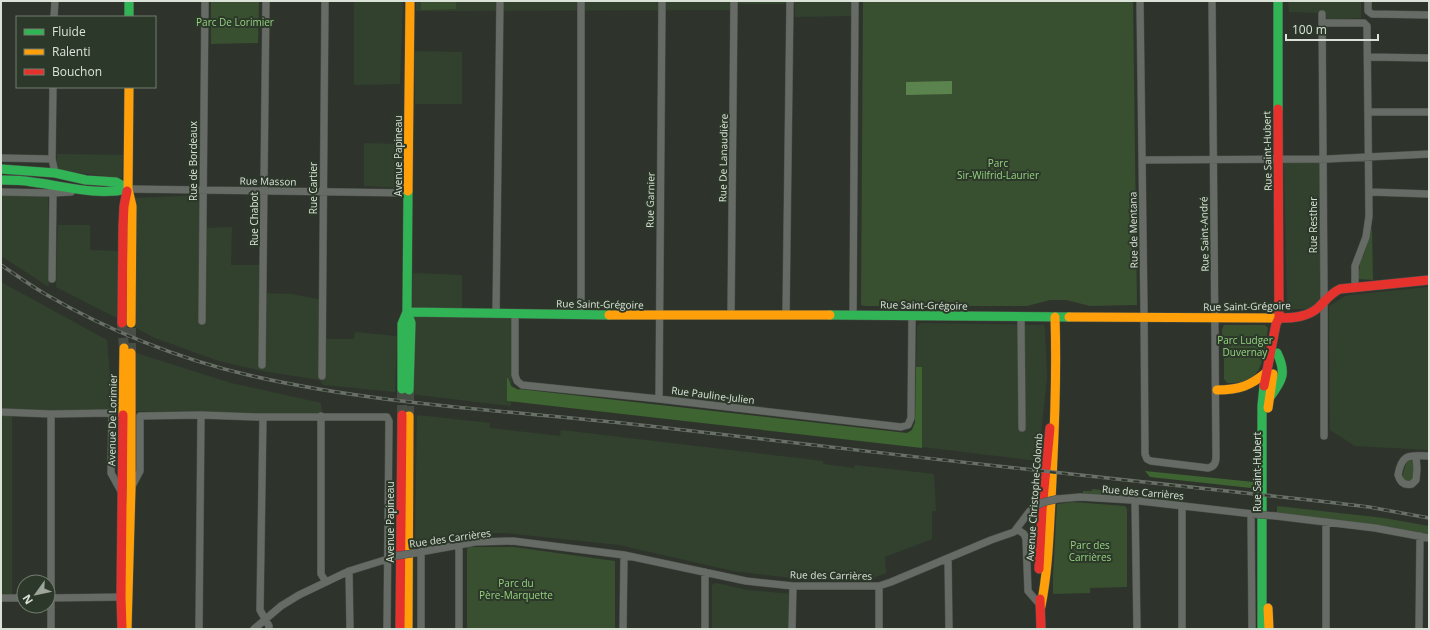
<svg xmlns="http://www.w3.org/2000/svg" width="1430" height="630" viewBox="0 0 1430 630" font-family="'Open Sans',sans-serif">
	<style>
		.built { fill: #32412e }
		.green { fill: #384f30 }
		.forest { fill: #3e6431 }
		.water { fill: #5b834e }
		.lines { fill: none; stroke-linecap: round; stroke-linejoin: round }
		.secondary-tunnel { stroke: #484e46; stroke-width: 10; stroke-dasharray: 10 5; stroke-linecap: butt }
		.street-casing { stroke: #4a5049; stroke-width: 8 }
		.fast-casing { stroke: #4a5049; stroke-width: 10 }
		.slow-casing { stroke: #4a5049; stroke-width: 10 }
		.jam-casing { stroke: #4a5049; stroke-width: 10 }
		.street { stroke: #666b65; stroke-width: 7 }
		.fast { stroke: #30b455; stroke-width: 9 }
		.slow { stroke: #ff9f0a; stroke-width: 9 }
		.jam { stroke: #e5322d; stroke-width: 9 }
		.rail-casing { stroke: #6a6f68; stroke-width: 3.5 }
		.rail { stroke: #2c3829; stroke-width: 2; stroke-dasharray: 6; stroke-linecap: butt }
		.street-bridge-casing { stroke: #4a5049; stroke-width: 8; stroke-linecap: butt }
		.street-bridge { stroke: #666b65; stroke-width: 7 }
		.labels { text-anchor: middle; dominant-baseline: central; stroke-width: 4; stroke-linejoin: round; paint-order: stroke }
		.park-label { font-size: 10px; fill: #95d381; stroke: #2c3829 }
		.street-label { font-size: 10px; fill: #dbe3d9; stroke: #2c3829 }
	</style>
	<rect width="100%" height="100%" fill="#2e342c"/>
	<path class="built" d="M354,1H403L400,84L354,85Z
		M416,1H852V16L795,17V4H738L731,10L416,11Z
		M1288,1H1361V18L1326,20V13L1289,12Z
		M414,51L462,52V104H415Z
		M364,143L402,144L401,188L364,186Z
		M57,154L123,155L122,178L64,171L57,168Z
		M1321,162L1323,298L1312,309H1287L1284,163Z
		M1,195H48L49,287L1,256Z
		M202,195L203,228L232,227L231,265H261L262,293L292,294L323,300L322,339H354L355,332L397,336L395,392L323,385L320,380L262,371L219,361L155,338L134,327L135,198Z
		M58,225H90V250L120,251L117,318L56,287Z
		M413,273L462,275V312L513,313L511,406L410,394Z
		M1,282L107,340L113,410L12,412V594H1Z
		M1429,287V450L1355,446L1330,430L1329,306L1345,296L1350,295Z
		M921,323L1044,325L1045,328L1047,378L1038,461L922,447L916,367L917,326Z
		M133,352L231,383L321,403L322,415L133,411Z
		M417,415L490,423V428L560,436L561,430L823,461V464L854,468L855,465L934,474L936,511H932V539L885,557L886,573L868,580H808L733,571L619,545L506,533H478L415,543Z
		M716,583L748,590L791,594V629H712V585Z"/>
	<path class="green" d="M211,1H259L258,43L211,44Z
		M421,1H456V9L421,10Z
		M863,1H1133L1137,305L1090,306L1066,300H1050L1027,306H865L861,305Z
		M1372,227L1373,280L1358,279L1360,263L1365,252Z
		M1224,325H1265L1268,328C1263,357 1265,385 1227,383L1224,379V342L1222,336V329Z
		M1411,459L1413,461V479L1410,481H1405L1402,477L1407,460Z
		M1092,489L1134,494V498L1083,494V491H1092Z
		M1073,502L1125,506L1127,509V587L1090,588V593L1053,594V576L1057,504Z
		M1277,506L1384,518L1429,526V534L1368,524L1277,513Z
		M467,547H514L615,561V629H467Z"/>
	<path class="forest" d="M916,367H922V448L507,401V378H508L511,386L519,390V389L907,433L912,430L915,422Z
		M1145,471L1254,482V487L1251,488L1150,477Z"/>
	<path class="water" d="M952,81V94L906,95V82Z"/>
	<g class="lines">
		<path class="secondary-tunnel" d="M122,323L124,348
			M131,353V323
			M402,415V389
			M409,416V390"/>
		<g class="street-casing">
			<path id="street" d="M1140,1L1144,311L1145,454L1147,459L1151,461L1208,468C1214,467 1216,463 1216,457L1212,1
				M1368,1V11L1372,14L1429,15
				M1322,14L1324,288V436
				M54,17L55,1
				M1322,23H1364L1367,26L1369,216L1366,237L1355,266V287
				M1368,57L1429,58
				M53,87L52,159L55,173
				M1368,112H1429
				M1,158L52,159
				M1142,160L1327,159L1429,154
				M51,185L53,193L52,279
				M128,189L408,193
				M1,192L53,193L71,192
				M1370,192L1429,194
				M496,314L500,1
				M515,314V375L517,381L522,385L659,399L901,427L908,425L911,418L912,316
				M581,314V1
				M731,315L734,1
				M786,315L790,1
				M853,315L855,1
				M1021,317L1022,428
				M202,321L205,1
				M262,365L266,1
				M322,376L325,1
				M659,399L662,1
				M1,412L51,414L112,413L111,473L121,491
				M321,416V574L326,582
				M263,417L260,610L269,626V629
				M1416,456L1417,469L1416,480L1412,484C1404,486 1400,482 1398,475C1402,452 1410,456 1429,456
				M132,486L140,471V416L201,415L256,417H387L389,421L387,629
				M1057,499L1080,497L1131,500L1253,514
				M1135,501L1137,629
				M1251,514L1252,629
				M1276,516L1375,528L1429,538
				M1326,522V629
				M1017,529L1024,534L1026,539L1028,591L1041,606
				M415,553L475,542L513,541L624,555L746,581L793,586H879L891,582L991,540L1014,532L1029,512L1034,507
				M948,558L949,629
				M349,571L350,629
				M879,586V629
				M1,598H24
				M48,598L126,597
				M51,629V414
				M199,629L201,415
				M254,629L281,606L299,595L349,571L391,558
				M421,629V551
				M459,629V545
				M623,629L624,555
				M705,629V572
				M792,629L793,586
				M1182,629V506
				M1419,629L1420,536"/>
		</g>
		<g class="fast-casing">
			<path id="fast" d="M129,1V17
				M1278,1V109
				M1,169L55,173L86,180L116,182L128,189
				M1,180C11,180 22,180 32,182C65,186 95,196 128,189
				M408,191L407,312L411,323L409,390
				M407,312L609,315
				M830,315L1069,317
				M402,389V324L407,312
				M1270,397C1282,381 1287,373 1277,353
				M1262,629V406L1264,386"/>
		</g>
		<g class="slow-casing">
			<path id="slow" d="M129,87L128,189L132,206L131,323
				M408,191L410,1
				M609,315H830
				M1069,317L1280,318
				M1217,390C1239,390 1250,386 1267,372
				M1268,408L1273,374
				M123,415L124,348
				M1041,606C1048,571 1049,535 1051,500C1054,439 1057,378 1055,317
				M1268,608L1269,629
				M127,629L131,488V353
				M408,629L409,416"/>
		</g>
		<g class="jam-casing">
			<path id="jam" d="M1280,318C1294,318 1308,317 1319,307C1326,300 1331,293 1340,289L1429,280
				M122,323L123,226L124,206L127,191
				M1264,386L1276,324L1279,318L1278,109
				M1039,569L1042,510L1050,428
				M1040,599L1041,629
				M122,629L121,597L123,415
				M400,629L402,415"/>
		</g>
		<use href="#street" class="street"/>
		<use href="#fast" class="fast"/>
		<use href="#slow" class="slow"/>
		<use href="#jam" class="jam"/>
		<g class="rail-casing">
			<path id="rail" d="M1,265C16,275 31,286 47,295C107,330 179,359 248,375C382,406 521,411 658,427C878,453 1099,478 1319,501L1369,507L1429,518"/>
		</g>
		<use href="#rail" class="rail"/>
		<g class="street-bridge-casing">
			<path id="street-bridge" d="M1034,507L1044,502L1057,499
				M1253,514L1276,516
				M395,556L415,553"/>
		</g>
		<use href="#street-bridge" class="street-bridge"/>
	</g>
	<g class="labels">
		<g class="park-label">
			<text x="235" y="22">Parc De Lorimier</text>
			<text x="998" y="163">Parc<tspan x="998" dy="12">Sir-Wilfrid-Laurier</tspan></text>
			<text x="1245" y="340">Parc Ludger<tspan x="1245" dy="12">Duvernay</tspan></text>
			<text x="1090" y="545">Parc des<tspan x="1090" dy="12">Carrières</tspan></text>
			<text x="516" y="583">Parc du<tspan x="516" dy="12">Père-Marquette</tspan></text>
		</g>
		<g class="street-label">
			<text transform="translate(1267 151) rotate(-91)">Rue Saint-Hubert</text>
			<text transform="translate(398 156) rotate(-90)">Avenue Papineau</text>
			<text transform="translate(723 158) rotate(-89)">Rue De Lanaudière</text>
			<text transform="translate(193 161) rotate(-90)">Rue de Bordeaux</text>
			<text transform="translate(268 181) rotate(1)">Rue Masson</text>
			<text transform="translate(313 188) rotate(-90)">Rue Cartier</text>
			<text transform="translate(650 200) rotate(-89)">Rue Garnier</text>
			<text transform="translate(254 219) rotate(-90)">Rue Chabot</text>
			<text transform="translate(1313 225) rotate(-90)">Rue Resther</text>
			<text transform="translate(1133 230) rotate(-91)">Rue de Mentana</text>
			<text transform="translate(1204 234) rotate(-91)">Rue Saint-André</text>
			<text transform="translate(600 304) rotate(1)">Rue Saint-Grégoire</text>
			<text transform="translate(924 305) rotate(1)">Rue Saint-Grégoire</text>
			<text transform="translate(1247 306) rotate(-1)">Rue Saint-Grégoire</text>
			<text transform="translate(713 395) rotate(7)">Rue Pauline-Julien</text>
			<text transform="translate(112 420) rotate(-89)">Avenue De Lorimier</text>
			<text transform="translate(1257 472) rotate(-90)">Rue Saint-Hubert</text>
			<text transform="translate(1143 492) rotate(5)">Rue des Carrières</text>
			<text transform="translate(1034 497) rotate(-86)">Avenue Christophe-Colomb</text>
			<text transform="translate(390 522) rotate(-90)">Avenue Papineau</text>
			<text transform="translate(450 538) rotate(-8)">Rue des Carrières</text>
			<text transform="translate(831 575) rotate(1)">Rue des Carrières</text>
		</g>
	</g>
	<rect width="1430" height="630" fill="none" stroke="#dbe3d9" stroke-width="4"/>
	<rect x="16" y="16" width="140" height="72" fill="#2c3829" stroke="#727c6f"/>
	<rect x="24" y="29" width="20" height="6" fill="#30b455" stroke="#727c6f"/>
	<text x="52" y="36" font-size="12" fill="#dbe3d9">Fluide</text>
	<rect x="24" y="49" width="20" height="6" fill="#ff9f0a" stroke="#727c6f"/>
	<text x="52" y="56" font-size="12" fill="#dbe3d9">Ralenti</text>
	<rect x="24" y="69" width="20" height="6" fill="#e5322d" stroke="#727c6f"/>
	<text x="52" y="76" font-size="12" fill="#dbe3d9">Bouchon</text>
	<g transform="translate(36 594) rotate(237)"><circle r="19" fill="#2c3829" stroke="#727c6f"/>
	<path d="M0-3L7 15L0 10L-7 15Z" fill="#9ea69c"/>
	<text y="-6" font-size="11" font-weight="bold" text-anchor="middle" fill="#dbe3d9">N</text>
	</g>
	<path d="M1286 34v6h92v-6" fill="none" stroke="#dbe3d9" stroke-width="2"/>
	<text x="1292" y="34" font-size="12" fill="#dbe3d9" stroke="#2c3829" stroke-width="3" paint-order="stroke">100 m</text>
</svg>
